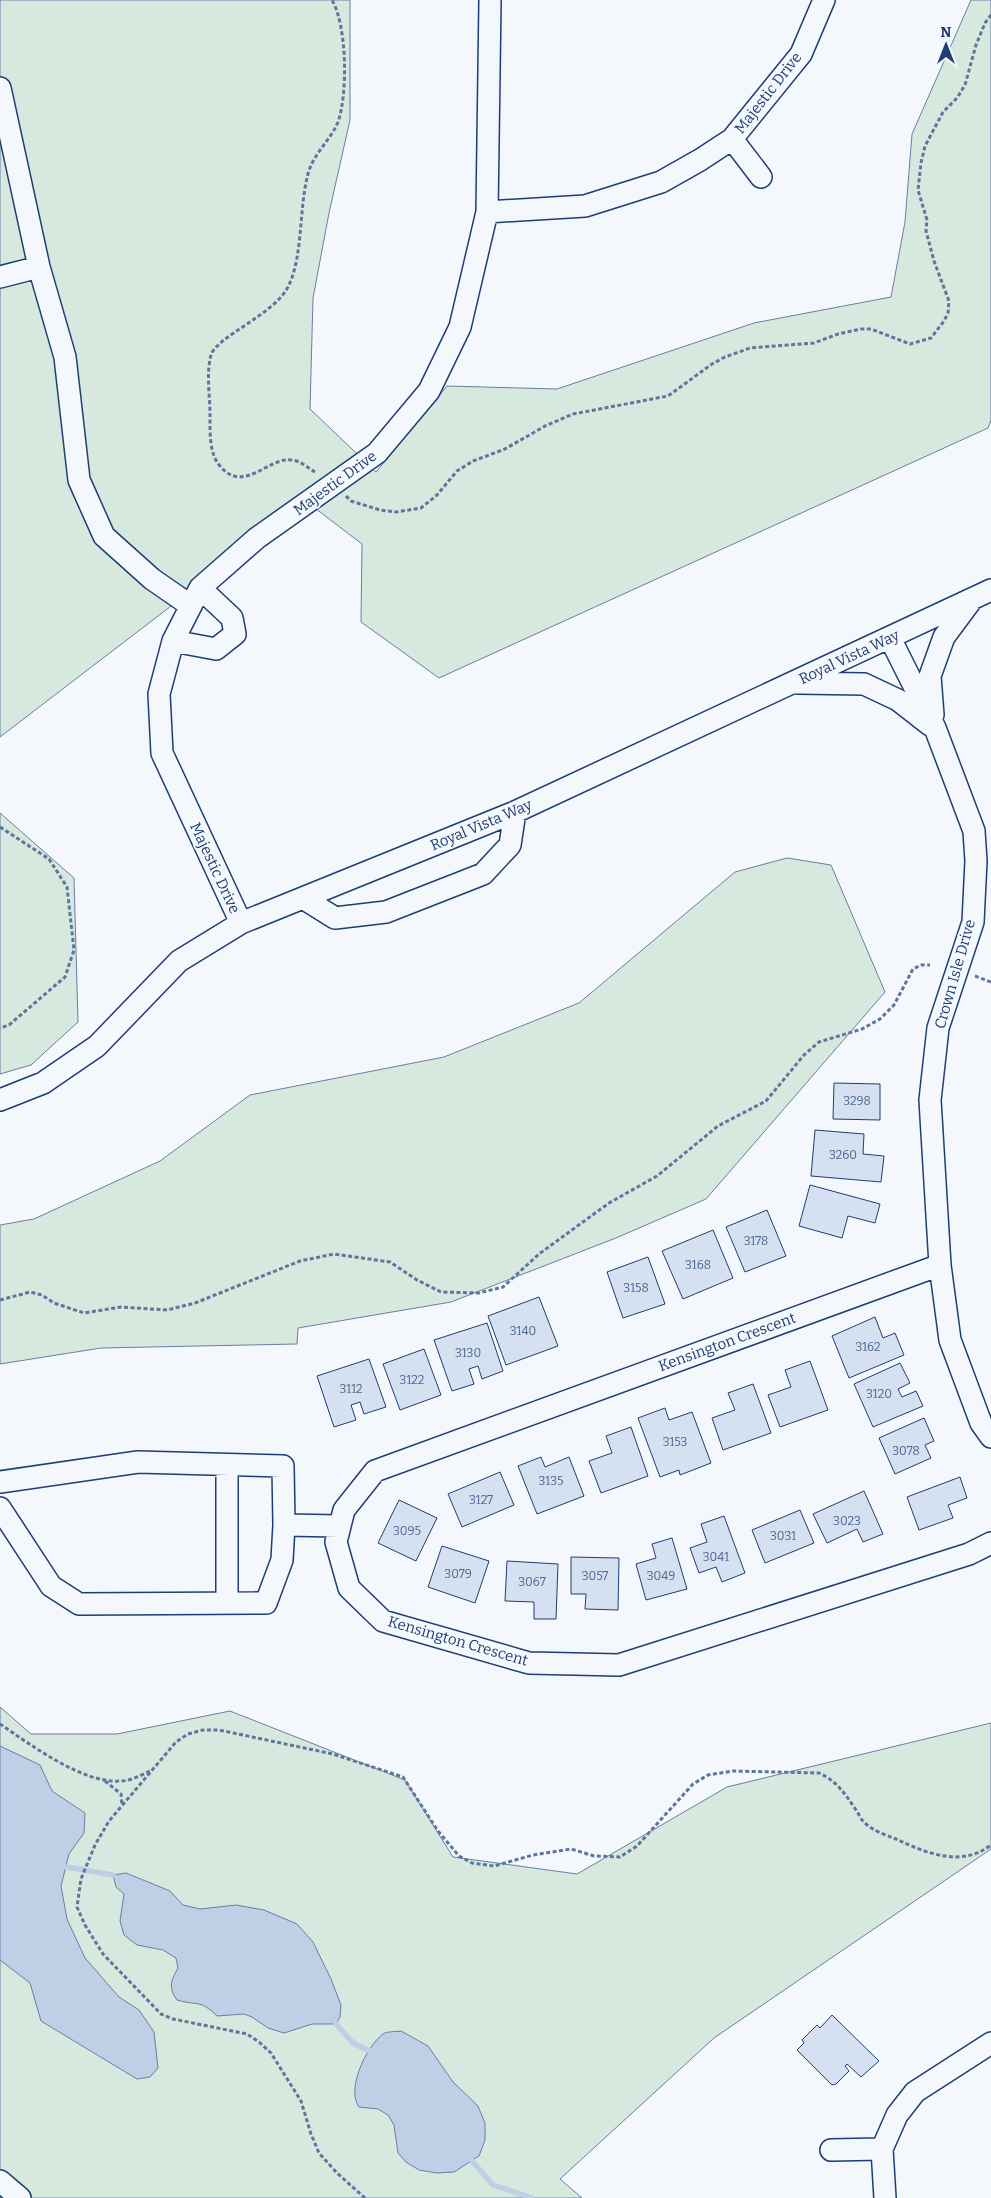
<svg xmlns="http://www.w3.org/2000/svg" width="991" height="2198" viewBox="0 0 991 2198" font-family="Bitter,serif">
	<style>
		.green { fill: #d7e8df; stroke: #687fa3 }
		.water { fill: #bed0e5; stroke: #687fa3 }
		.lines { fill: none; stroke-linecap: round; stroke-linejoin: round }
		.stream { stroke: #bed0e5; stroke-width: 5.5 }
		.building { fill: #d5e0f0; stroke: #1d3f73 }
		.minor-casing { stroke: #1d3f73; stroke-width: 24 }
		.path { stroke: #5e769c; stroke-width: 3; stroke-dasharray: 4 2.5; stroke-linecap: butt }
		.minor { stroke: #f4f7fb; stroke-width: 21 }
		.labels { text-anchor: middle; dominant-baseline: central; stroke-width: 4; stroke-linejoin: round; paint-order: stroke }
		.number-label { font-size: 12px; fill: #4b6792 }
		.street-label { font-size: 15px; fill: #1d3f73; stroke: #f4f7fb }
	</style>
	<rect width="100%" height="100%" fill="#f4f7fb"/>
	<path class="green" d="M0,0H350V120L329,213L313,298L310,409L376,472L447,386L557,389L754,323L891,297L905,222L912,134L971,0H991V420L988,428L439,678L361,622L362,544L307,502L0,737Z
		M0,813L74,878L78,1022L31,1065L0,1074Z
		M787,858L831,865L885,992L706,1199L616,1238L451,1302L298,1328L297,1344L101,1348L0,1364V1225L34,1219L160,1161L250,1095L444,1057L579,1003L735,872Z
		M0,1707L31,1734H117L230,1711L405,1780L453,1857L577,1874L727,1787L991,1723V1849L714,2038L560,2179L582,2198H0Z"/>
	<path class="water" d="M0,1746L40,1765L52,1791L85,1813L84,1833L69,1854L61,1886L67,1919L85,1958L119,1997L139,2010L154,2032L158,2068L150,2077L137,2079L41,2021L30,1983L0,1960Z
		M126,1873L170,1891L183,1905L200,1909L236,1905L264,1910L297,1924L313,1942L331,1979L341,2005L340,2017L336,2024H312L284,2033L268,2028L252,2017L244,2014L217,2016C200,1999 197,2006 177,2000C168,1988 171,1980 178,1968L176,1958L163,1950L137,1945L124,1935L120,1921L124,1894L116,1887L113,1875Z
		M401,2031L428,2046L453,2082L478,2106L485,2123V2140L479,2156L454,2172L437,2173L419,2170L406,2162L398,2153L394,2125L388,2115L378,2109L359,2107C346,2089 366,2047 383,2034C387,2031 396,2032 401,2031Z"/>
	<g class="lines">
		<path class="stream" d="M66,1867L113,1875
			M336,2024L353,2043L369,2051
			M472,2161L493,2185L532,2198"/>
	</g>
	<path class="building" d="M834,1083L880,1084V1120L833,1119Z
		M815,1130L864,1134L863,1154L884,1156L881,1182L811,1176Z
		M810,1185L880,1204L875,1223L848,1216L842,1238L799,1226Z
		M767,1210L786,1256L745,1272L726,1227Z
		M713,1230L733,1278L683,1299L662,1251Z
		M648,1257L665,1304L623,1318L607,1272Z
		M539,1297L558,1346L506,1365L488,1316Z
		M875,1317L883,1338L895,1333L904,1355L849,1378L832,1336Z
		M487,1323L503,1371L482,1379L478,1366L469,1369L474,1384L452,1391L434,1340Z
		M424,1349L441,1395L400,1410L383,1364Z
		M369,1359L386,1407L364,1414L360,1402L351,1405L356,1420L334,1427L317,1376Z
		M810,1361L828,1410L780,1427L768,1395L791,1387L785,1370Z
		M900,1363L910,1383L898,1389L902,1397L916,1391L923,1406L873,1427L854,1384Z
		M753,1384L771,1433L723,1450L712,1418L735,1410L728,1393Z
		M665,1408L669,1420L692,1412L711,1463L680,1475L679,1470L660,1477L638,1418Z
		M924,1418L934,1441L925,1445L931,1458L895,1474L879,1438Z
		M631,1427L648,1476L601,1493L589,1461L612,1453L606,1436Z
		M541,1457L545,1467L569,1457L584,1496L537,1514L518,1466Z
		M500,1472L514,1505L462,1527L448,1494Z
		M960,1477L967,1498L948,1505L953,1518L919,1530L907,1497Z
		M864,1491L883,1534L863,1542L857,1529L827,1543L813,1514Z
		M399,1500L437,1518L416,1561L378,1543Z
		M800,1510L814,1543L765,1563L752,1530Z
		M724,1516L745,1573L722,1582L716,1567L699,1573L690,1548L707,1542L701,1524Z
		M672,1538L687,1589L646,1600L636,1564L656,1558L652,1544Z
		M442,1546L489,1561L475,1603L428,1587Z
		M571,1557L619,1558L618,1610L585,1609L586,1594H571Z
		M507,1561L558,1564L556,1619H534V1602L505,1601Z
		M832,2015L879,2061L861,2077L847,2064L845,2066L849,2071L836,2084L832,2085L797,2050L804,2043L802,2040L817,2025L820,2028Z"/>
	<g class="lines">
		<g class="minor-casing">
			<path id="minor" d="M0,88L39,267L65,357L79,480L104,536L152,579L191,606
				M732,139L761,177
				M487,212L585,206L661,182L700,160L732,139L801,54L824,0
				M0,277L39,267
				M890,638L935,728L974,831L976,861L973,922L938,1028L930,1100L940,1265L950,1340L981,1423L991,1437
				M173,641L216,649L235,634L232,618L200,588
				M798,683L864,684L898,700L930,725
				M933,715L930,676L944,637L970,602
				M303,898L335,918L386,912L483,874L510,845L515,812
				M241,923L162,753L159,694L173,641L200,588L257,538L377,453L429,391L460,327L487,212L490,0
				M0,1100L43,1083L97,1046L179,961L241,923L515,812L991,590
				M940,1265L375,1471L344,1510L336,1542L349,1588L383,1621L529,1663L619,1665L969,1554L991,1543
				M227,1465V1603
				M0,1482L138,1462L283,1466L284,1525L340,1526
				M0,1508L51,1586L79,1604L266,1603L282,1560L284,1525
				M831,2150L882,2149
				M0,2181L20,2198
				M885,2198L882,2149L897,2115L915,2092L991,2043"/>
		</g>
		<path class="path" d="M315,472C308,468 301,461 292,460C269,456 244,495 220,466C209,454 210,431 210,415C210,396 206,373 211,355C217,336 276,314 289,285C303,255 299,207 308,174C313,154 330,141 338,122C348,93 347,26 332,0
			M346,496L351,501L380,510L396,512L421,508L437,495L457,471L473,461L505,449L545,426L573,414L668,396L712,364L725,357L750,348L814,343L838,334L861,329H871L910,344L931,338L944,321L948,313L949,301L934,261L926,231L927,220L918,190L921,163L925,146L943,112L957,98L965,85L976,45L985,23L991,15
			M0,827L49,859L67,887L74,950L65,977L9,1025L0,1028
			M975,976L991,982
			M0,1300L30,1292L42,1295L54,1303L84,1313L121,1307L167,1310L195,1303L300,1261L334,1254L390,1262L417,1280L441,1292L479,1293L503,1287L539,1254L609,1203L657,1176L718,1126L766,1101L804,1055L819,1042L862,1029L880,1019L894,1005L913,969L921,965H930
			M0,1724C31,1745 83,1784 121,1781C131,1781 141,1775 150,1771
			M105,1781L121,1794L122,1805
			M365,2198L337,2173L319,2153L311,2134L301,2101L271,2053L259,2042L247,2034L173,2019L161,2014L103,1954L85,1925L77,1907L81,1879L95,1845L109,1821L176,1742L188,1734L203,1730H219L333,1754L403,1777L438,1831L459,1856L472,1863L494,1866L533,1855L571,1849L594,1856L620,1857L637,1846L693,1784L708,1775L733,1771L819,1773C837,1781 845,1794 856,1810C859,1814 861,1820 865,1823C873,1831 886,1835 896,1839C926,1853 961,1868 991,1845"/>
		<use href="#minor" class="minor"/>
	</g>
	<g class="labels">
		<g class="number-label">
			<text x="857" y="1101">3298</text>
			<text x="843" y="1155">3260</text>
			<text x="756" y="1241">3178</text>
			<text x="698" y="1265">3168</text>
			<text x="636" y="1288">3158</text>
			<text x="523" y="1331">3140</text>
			<text x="868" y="1347">3162</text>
			<text x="468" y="1353">3130</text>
			<text x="412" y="1380">3122</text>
			<text x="351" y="1389">3112</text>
			<text x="879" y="1394">3120</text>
			<text x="675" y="1442">3153</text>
			<text x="906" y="1451">3078</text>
			<text x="551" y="1481">3135</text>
			<text x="481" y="1500">3127</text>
			<text x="847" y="1521">3023</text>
			<text x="407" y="1531">3095</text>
			<text x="783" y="1536">3031</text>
			<text x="716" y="1557">3041</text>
			<text x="458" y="1574">3079</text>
			<text x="595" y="1576">3057</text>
			<text x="661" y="1576">3049</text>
			<text x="532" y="1582">3067</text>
		</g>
		<g class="street-label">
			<text transform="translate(768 93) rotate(-52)">Majestic Drive</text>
			<text transform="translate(335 483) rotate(-36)">Majestic Drive</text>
			<text transform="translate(849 657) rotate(-25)">Royal Vista Way</text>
			<text transform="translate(481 825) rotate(-23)">Royal Vista Way</text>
			<text transform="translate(215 868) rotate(65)">Majestic Drive</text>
			<text transform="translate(955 974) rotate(-74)">Crown Isle Drive</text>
			<text transform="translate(727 1342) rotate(-20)">Kensington Crescent</text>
			<text transform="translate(458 1641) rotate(16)">Kensington Crescent</text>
		</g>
	</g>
	<g transform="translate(946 45)" stroke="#f4f7fb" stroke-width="4" paint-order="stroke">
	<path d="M0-4L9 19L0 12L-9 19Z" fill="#1d3f73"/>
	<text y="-8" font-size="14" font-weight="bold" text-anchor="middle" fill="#1d3f73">N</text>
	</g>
</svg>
